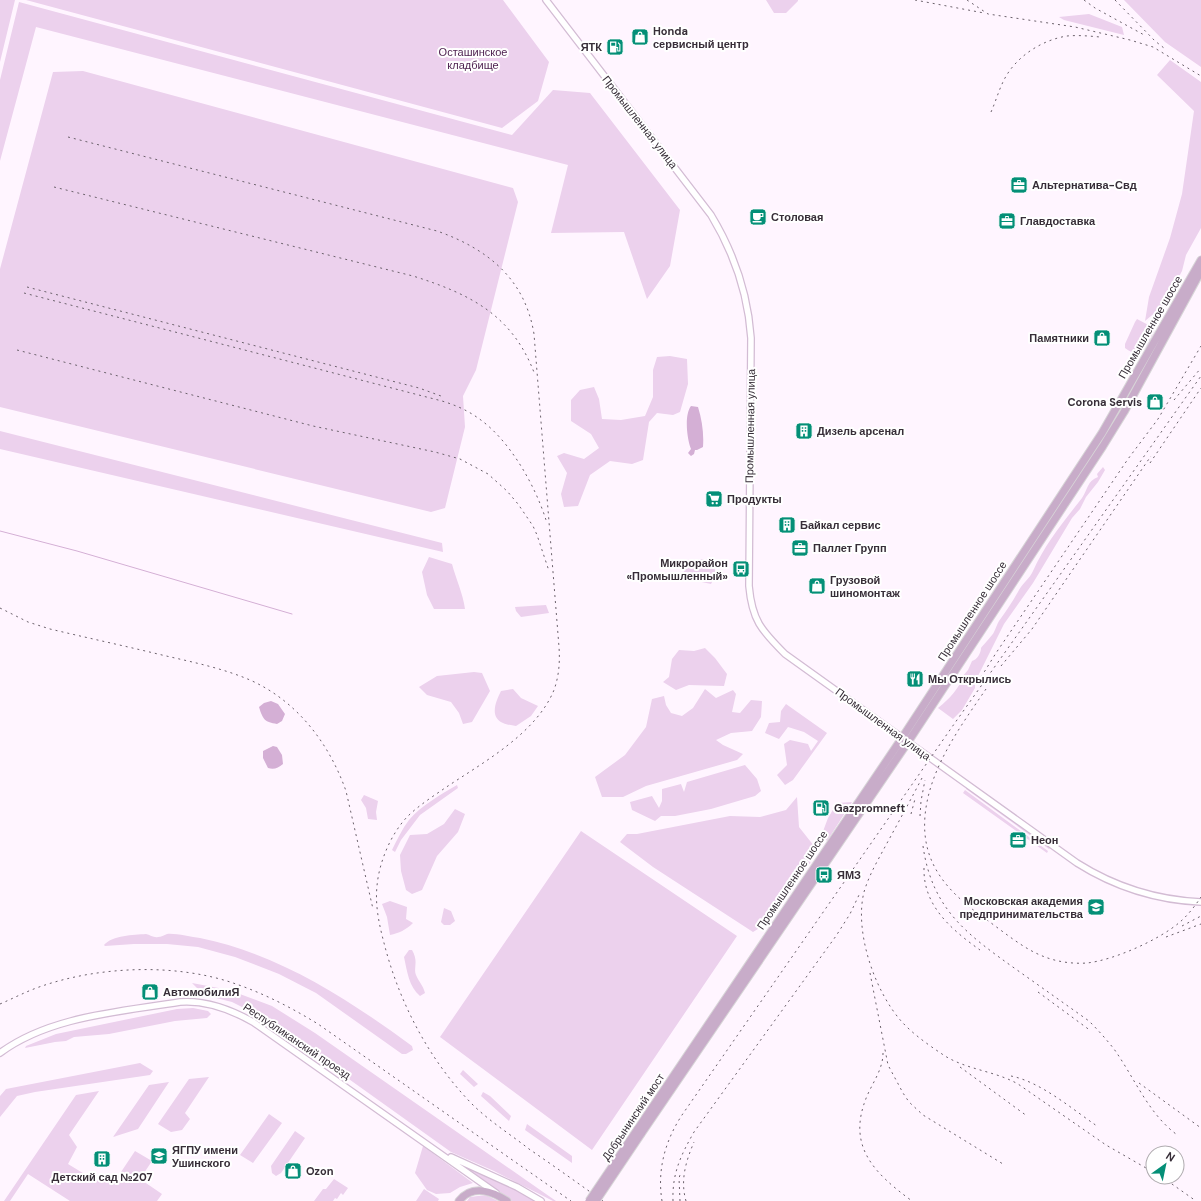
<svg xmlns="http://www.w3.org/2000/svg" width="1201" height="1201" viewBox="0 0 1201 1201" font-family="'DM Sans',sans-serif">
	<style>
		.green { fill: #ecd1ed }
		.water { fill: #d4afd5 }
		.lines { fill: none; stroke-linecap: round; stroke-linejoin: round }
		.stream { stroke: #d4afd5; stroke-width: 1 }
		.minor-casing { stroke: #d3bcd4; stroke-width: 8 }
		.major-casing { stroke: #d7d5d7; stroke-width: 9 }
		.minor { stroke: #fff; stroke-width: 5.5 }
		.major { stroke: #c8acc9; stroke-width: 7 }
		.rail { stroke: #6b616b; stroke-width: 1; stroke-dasharray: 2 4; stroke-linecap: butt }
		.major-bridge-casing { stroke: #d7d5d7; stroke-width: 9; stroke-linecap: butt }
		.major-bridge { stroke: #c8acc9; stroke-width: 7 }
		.labels { text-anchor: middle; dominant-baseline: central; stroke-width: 4; stroke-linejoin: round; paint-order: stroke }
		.poi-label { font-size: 11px; font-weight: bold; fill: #372e38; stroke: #fff; text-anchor: start }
		.park-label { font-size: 11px; fill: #4b1e4d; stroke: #fff }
		.street-label { font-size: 11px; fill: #372e38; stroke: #fff }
	</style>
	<rect width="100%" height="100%" fill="#fff5ff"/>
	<path class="green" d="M0,0H15L0,62Z
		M26,0H503L549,62L538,101L502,128Z
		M766,0H798V1L786,13H774Z
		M1124,0H1201V67L1165,42Z
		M19,2L512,135L553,90L590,93L680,210L670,266L647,299L624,232L551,233L568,165L36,27L0,161V80Z
		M1089,14L1122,27L1124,35L1064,20L1059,17Z
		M1170,60L1201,82V228L1186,255L1182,271L1164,305L1145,321L1149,297L1170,238L1182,194L1194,111L1157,75Z
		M83,71L513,188L518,202L476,370L463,396L465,427L445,508L431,512L0,407V269L53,72Z
		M1137,319L1154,328L1155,330C1148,343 1143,362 1125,348V344L1135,322Z
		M670,356L687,359L688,384L680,412L673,415L657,413L649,422L643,460L632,464L610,461L590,475L578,506L564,507L561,494L567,473L557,456L564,453L584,459L599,448L591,434L571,421V400L580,390L594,387L599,399L602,419L621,420L645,416L653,397V370L657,357Z
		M1140,372L1143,374L1123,409L1044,532L1041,530Z
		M0,431L442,543L443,552L0,449Z
		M1103,467L1105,470L1098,482L1086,497L1080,509L1072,518L1033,583L1004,624L975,682V688L962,710L953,719L938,708C951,698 957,689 965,676L962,677L968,670L972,661C977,660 981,653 981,648C983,645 993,635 994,632C996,628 997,624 999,621C1007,610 1013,601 1019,590C1023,583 1030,578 1033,571C1045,544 1064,521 1082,498C1088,489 1087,481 1098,477L1097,474Z
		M1028,550L1031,552L911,732H910Z
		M429,557L452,564C456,579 463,594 465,609H434L427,595L422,572Z
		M703,559H712L716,574L711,584L697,581L682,570L687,561Z
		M546,605L549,613L521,617L516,611L515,607Z
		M705,648L715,658L727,674L724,686L689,685L676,690L663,682L669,677L672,659L679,650L694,651Z
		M474,672L482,673L490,691L472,722L463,724L459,713L451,702L427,695L419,687L437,676Z
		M513,689L521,698L538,706L531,716L516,726C512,725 507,725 503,723C489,717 496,701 501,691Z
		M705,689L716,698L733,690L736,694L732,712L740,713L751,700L762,701L761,717L752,731L731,733L716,740L723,745L743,754L737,760L646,786L623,797H602L595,777L625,755L646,727L652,699L664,696L666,705L671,713L682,716L693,708Z
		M786,704L827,733L793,780L785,785L777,775L787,765L784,744L790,740L808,744L811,751L818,741L804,732L788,727L779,739L765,733L769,723L780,722L781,711Z
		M745,765L757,779L761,791L755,796L711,809L675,816H661L655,821L632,810L630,802L652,796L659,808L662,801V789L681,784L684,792L687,782Z
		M457,785L458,788L420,815L401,840L395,852L392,850C397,840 402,829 409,820C422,805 440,795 457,785Z
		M967,787L1051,847L1049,849L966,789Z
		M965,790L1048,851L1047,853L963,793Z
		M364,795L378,801L376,812L377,820L368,819L366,808L361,800Z
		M797,797L799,827L818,851L771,921L753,932L653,867L620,842L627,834H637L730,816L760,817L786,810Z
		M852,802L827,841L822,834L828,818L837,803Z
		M455,809L465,814L458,832L437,856L422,890L412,894L406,890L401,871L400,855L410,835L427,834L444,824Z
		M581,831L737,936L592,1150L440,1037Z
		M390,901L407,907L406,919L413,923C406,930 399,933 390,935L387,917L382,904Z
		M444,908L451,911L455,921L450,925H444L441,922Z
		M146,934C150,935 154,938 158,937C161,937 164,935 167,934C175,933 191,937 200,938C279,954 348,999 412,1046L413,1050L406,1054H402L316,993L279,974L235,957L198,947L167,944H134L105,946L104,945C113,935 133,935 146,934Z
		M409,950H412C419,962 413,968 416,975C419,982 423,985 425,993L420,996C409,987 407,971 404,957Z
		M192,983L229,990L272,1006L315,1033L556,1201H553L494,1171L451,1152L262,1017L232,1002L204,995Z
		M193,1008L208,1011L211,1014L207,1018L175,1021L109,1034L74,1037L66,1041L55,1042L25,1048L26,1046L56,1034L177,1009Z
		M140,1063L153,1071L150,1075L35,1092L17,1096L0,1117V1096L6,1089Z
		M463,1070L478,1084L474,1087L460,1074Z
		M209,1077L185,1113L190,1119L182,1130L171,1132L158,1124L189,1079Z
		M169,1082L138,1129L113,1137L149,1085Z
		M99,1091L69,1135L77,1147L68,1164L96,1181L100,1176L113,1184L135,1151L152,1161L140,1179L162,1194L157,1201H70L28,1174L10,1201H4L76,1095Z
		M483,1092L490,1096L511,1116L509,1121L481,1096Z
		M269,1114L282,1123L253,1163L240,1155Z
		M527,1124L572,1156V1163L525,1130Z
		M295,1131L305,1138L281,1173L276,1176L272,1173L271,1166Z
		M423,1146L473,1183L460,1187L450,1193L436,1194L427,1190L415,1173Z
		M462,1165L516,1189L536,1201H512Z
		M334,1179L348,1188L343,1195L341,1193L337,1199L335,1198L333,1201H314L323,1189H326Z
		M424,1189L439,1199L438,1201H416Z
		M486,1195L498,1201H467L470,1197Z"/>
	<path class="water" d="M691,406L698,407C702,420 704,433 703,447L697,450H695L694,454L691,456L688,453L691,449C687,439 684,415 691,406Z
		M271,701L278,704L285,714L282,721L277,724C265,722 263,720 259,707L264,703Z
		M273,746L277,747L282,755L283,764C278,768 274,770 268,768L263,758V751Z"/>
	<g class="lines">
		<path class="stream" d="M0,531L77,551L292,614"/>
		<g class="minor-casing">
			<path id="minor" d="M546,0L711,215C734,253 748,294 751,338L749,586C752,620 761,630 785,654L1077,863C1115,887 1156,900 1201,902
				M0,1053C50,1016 120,1012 180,1002C206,1000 230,1009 253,1022L496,1193
				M451,1157L517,1187L541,1201"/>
		</g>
		<g class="major-casing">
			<path id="major" d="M637,1130L900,741L1102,433L1201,260
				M641,1134L908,742L1103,446L1124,412L1201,271
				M459,1201C472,1184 492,1191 507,1201"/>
		</g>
		<use href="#minor" class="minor"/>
		<use href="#major" class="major"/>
		<path class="rail" d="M915,0L984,13
			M967,0L988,14L1075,27L1130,40L1153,47L1201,76
			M1084,0L1095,8L1146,36
			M1115,0L1155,41L1164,48
			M991,112C996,101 999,89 1005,78C1017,56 1042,40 1067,36C1078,35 1089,36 1100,37
			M68,137L437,231C488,249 525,279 534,334L559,647C560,662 559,676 554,690C536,734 482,763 445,788C432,797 418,806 407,817C391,834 379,862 377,886C375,905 379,924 384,943C399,1002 429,1060 472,1104C489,1121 510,1134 529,1149C554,1166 579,1184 603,1201
			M54,187L413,276C470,294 513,315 535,375
			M27,287L419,388L441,396
			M24,293L442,401C455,405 467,410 478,418C509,439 535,485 546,520
			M17,350L313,426L435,452L460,459L488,474L507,491L518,504L533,526L537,535L549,571
			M1174,400L1201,368
			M1150,463L1201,388
			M0,608L28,622L50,629C88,638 125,646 162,655C192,662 222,668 250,680C297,701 329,743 346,791L373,909
			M1001,666L1032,629L1151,456
			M978,682L996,653L1128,459L1158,419L1201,346
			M986,689C960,727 929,769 925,816C921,864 948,892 984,918C1003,931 1023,949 1045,957C1058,962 1073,964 1087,963C1114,960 1159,940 1180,922C1188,915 1195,906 1201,897
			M922,778C910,801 898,823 886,845C878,860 869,875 864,892C854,932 875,992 902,1022C914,1035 930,1046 945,1056C968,1070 995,1071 1018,1084L1106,1145L1153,1172
			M911,814L915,799
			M920,816L921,801L925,780
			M923,846C932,910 968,935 1017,970C1041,987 1065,1004 1089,1021C1098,1030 1106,1039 1114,1049C1134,1077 1148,1113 1176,1134
			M924,868C923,906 952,930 980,950
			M1182,926L1201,916
			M1166,937L1201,924
			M870,973L888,1065L903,1093L909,1102L923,1115L1003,1164
			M1038,992L1091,1031
			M0,1004C14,998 27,991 42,986C101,966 177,963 236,984C265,994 292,1008 318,1024L571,1201
			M883,1053C883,1069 873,1082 867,1096C846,1146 874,1173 912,1201
			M960,1067L1027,1116
			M1011,1076C1041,1082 1072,1109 1097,1126
			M1139,1083L1201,1128
			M1162,1177L1196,1201
			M662,1201C657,1170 665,1141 682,1115L952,727L1201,376
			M673,1201C672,1173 681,1155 694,1132L836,936L850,914L859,895
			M680,1201L679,1178L681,1172
			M686,1201C680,1180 686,1161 694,1142"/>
		<g class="major-bridge-casing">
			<path id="major-bridge" d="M589,1201L637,1130
				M596,1201L641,1134"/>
		</g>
		<use href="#major-bridge" class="major-bridge"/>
	</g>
	<defs>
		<g id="shop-square" transform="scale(0.9)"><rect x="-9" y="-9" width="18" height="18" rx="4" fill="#048f77" stroke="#fff"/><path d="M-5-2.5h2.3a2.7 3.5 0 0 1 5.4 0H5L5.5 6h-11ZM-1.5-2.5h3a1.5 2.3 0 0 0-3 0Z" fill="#fff"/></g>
		<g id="fuel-square" transform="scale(0.9)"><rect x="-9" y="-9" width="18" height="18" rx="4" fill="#048f77" stroke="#fff"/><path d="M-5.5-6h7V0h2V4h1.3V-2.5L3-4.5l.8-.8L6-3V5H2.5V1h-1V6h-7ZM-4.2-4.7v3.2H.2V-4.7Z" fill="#fff"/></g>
		<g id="office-square" transform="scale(0.9)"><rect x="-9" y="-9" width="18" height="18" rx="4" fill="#048f77" stroke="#fff"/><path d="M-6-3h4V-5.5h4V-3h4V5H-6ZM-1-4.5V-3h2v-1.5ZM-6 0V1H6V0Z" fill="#fff"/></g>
		<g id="cafe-square" transform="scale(0.9)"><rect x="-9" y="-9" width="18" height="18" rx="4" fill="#048f77" stroke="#fff"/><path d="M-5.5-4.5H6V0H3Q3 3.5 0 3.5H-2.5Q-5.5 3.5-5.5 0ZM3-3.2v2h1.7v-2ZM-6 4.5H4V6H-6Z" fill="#fff"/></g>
		<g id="building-square" transform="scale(0.9)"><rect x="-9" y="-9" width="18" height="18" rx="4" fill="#048f77" stroke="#fff"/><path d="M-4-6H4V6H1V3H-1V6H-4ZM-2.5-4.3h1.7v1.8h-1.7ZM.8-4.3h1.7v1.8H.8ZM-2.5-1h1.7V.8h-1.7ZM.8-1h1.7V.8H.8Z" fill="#fff"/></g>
		<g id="supermarket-square" transform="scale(0.9)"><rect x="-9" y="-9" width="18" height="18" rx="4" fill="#048f77" stroke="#fff"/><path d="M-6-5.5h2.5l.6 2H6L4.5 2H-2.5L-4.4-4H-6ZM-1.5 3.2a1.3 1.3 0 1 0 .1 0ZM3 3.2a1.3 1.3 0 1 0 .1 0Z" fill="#fff"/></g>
		<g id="bus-square" transform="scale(0.9)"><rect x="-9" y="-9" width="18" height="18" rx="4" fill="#048f77" stroke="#fff"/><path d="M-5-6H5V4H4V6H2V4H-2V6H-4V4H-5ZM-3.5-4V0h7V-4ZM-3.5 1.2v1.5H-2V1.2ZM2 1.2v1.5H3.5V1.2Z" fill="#fff"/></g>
		<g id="restaurant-square" transform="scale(0.9)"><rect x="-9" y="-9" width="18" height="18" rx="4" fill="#048f77" stroke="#fff"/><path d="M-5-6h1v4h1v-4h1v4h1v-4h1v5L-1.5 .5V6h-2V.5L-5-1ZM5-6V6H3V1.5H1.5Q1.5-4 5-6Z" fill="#fff"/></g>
		<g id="university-square" transform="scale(0.9)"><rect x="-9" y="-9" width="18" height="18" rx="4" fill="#048f77" stroke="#fff"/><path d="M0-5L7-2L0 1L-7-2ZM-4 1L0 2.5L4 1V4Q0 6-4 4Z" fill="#fff"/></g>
	</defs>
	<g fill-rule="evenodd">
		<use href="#shop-square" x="640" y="37"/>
		<use href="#fuel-square" x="615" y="47"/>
		<use href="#office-square" x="1019" y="185"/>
		<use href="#cafe-square" x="758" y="217"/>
		<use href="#office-square" x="1007" y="221"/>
		<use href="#shop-square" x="1102" y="338"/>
		<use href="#shop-square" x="1155" y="402"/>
		<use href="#building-square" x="804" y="431"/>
		<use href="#supermarket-square" x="714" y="499"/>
		<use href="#building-square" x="787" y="525"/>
		<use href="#office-square" x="800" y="548"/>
		<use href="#bus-square" x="741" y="569"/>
		<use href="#shop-square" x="817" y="586"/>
		<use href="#restaurant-square" x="915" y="679"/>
		<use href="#fuel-square" x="821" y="808"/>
		<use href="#office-square" x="1018" y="840"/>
		<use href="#bus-square" x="824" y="875"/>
		<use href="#university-square" x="1096" y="907"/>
		<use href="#shop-square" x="150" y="992"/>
		<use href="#university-square" x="159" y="1156"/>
		<use href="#building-square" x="102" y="1159"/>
		<use href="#shop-square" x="293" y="1171"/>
	</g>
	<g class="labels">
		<g class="poi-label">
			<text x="653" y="31">Honda<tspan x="653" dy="13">сервисный центр</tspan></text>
			<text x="602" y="47" text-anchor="end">ЯТК</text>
			<text x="1032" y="185">Альтернатива-Свд</text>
			<text x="771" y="217">Столовая</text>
			<text x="1020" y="221">Главдоставка</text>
			<text x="1089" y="338" text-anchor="end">Памятники</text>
			<text x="1142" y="402" text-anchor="end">Corona Servis</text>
			<text x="817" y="431">Дизель арсенал</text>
			<text x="727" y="499">Продукты</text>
			<text x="800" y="525">Байкал сервис</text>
			<text x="813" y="548">Паллет Групп</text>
			<text x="728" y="563" text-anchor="end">Микрорайон<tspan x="728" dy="13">«Промышленный»</tspan></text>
			<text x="830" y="580">Грузовой<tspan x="830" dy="13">шиномонтаж</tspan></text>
			<text x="928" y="679">Мы Открылись</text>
			<text x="834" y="808">Gazpromneft</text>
			<text x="1031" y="840">Неон</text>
			<text x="837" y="875">ЯМЗ</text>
			<text x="1083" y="901" text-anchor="end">Московская академия<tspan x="1083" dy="13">предпринимательства</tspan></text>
			<text x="163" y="992">АвтомобилиЯ</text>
			<text x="172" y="1150">ЯГПУ имени<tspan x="172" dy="13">Ушинского</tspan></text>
			<text x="306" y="1171">Ozon</text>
			<text x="102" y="1177" text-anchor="middle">Детский сад №207</text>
		</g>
		<g class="park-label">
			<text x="473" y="52">Осташинское<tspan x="473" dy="13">кладбище</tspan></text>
		</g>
		<g class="street-label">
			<text transform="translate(640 122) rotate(52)">Промышленная улица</text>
			<text transform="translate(1150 327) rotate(-60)">Промышленное шоссе</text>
			<text transform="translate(750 426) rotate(-89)">Промышленная улица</text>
			<text transform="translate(972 611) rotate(-57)">Промышленное шоссе</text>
			<text transform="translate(883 724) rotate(36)">Промышленная улица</text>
			<text transform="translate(792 880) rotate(-56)">Промышленное шоссе</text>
			<text transform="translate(297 1041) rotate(34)">Республиканский проезд</text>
			<text transform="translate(633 1117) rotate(-56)">Добрынинский мост</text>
		</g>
	</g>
	<g transform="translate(1165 1165) rotate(33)"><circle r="19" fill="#ffffff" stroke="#afabaf"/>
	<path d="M0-3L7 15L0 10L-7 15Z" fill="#048f77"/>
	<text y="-6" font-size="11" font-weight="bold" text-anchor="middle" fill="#372e38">N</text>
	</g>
</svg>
